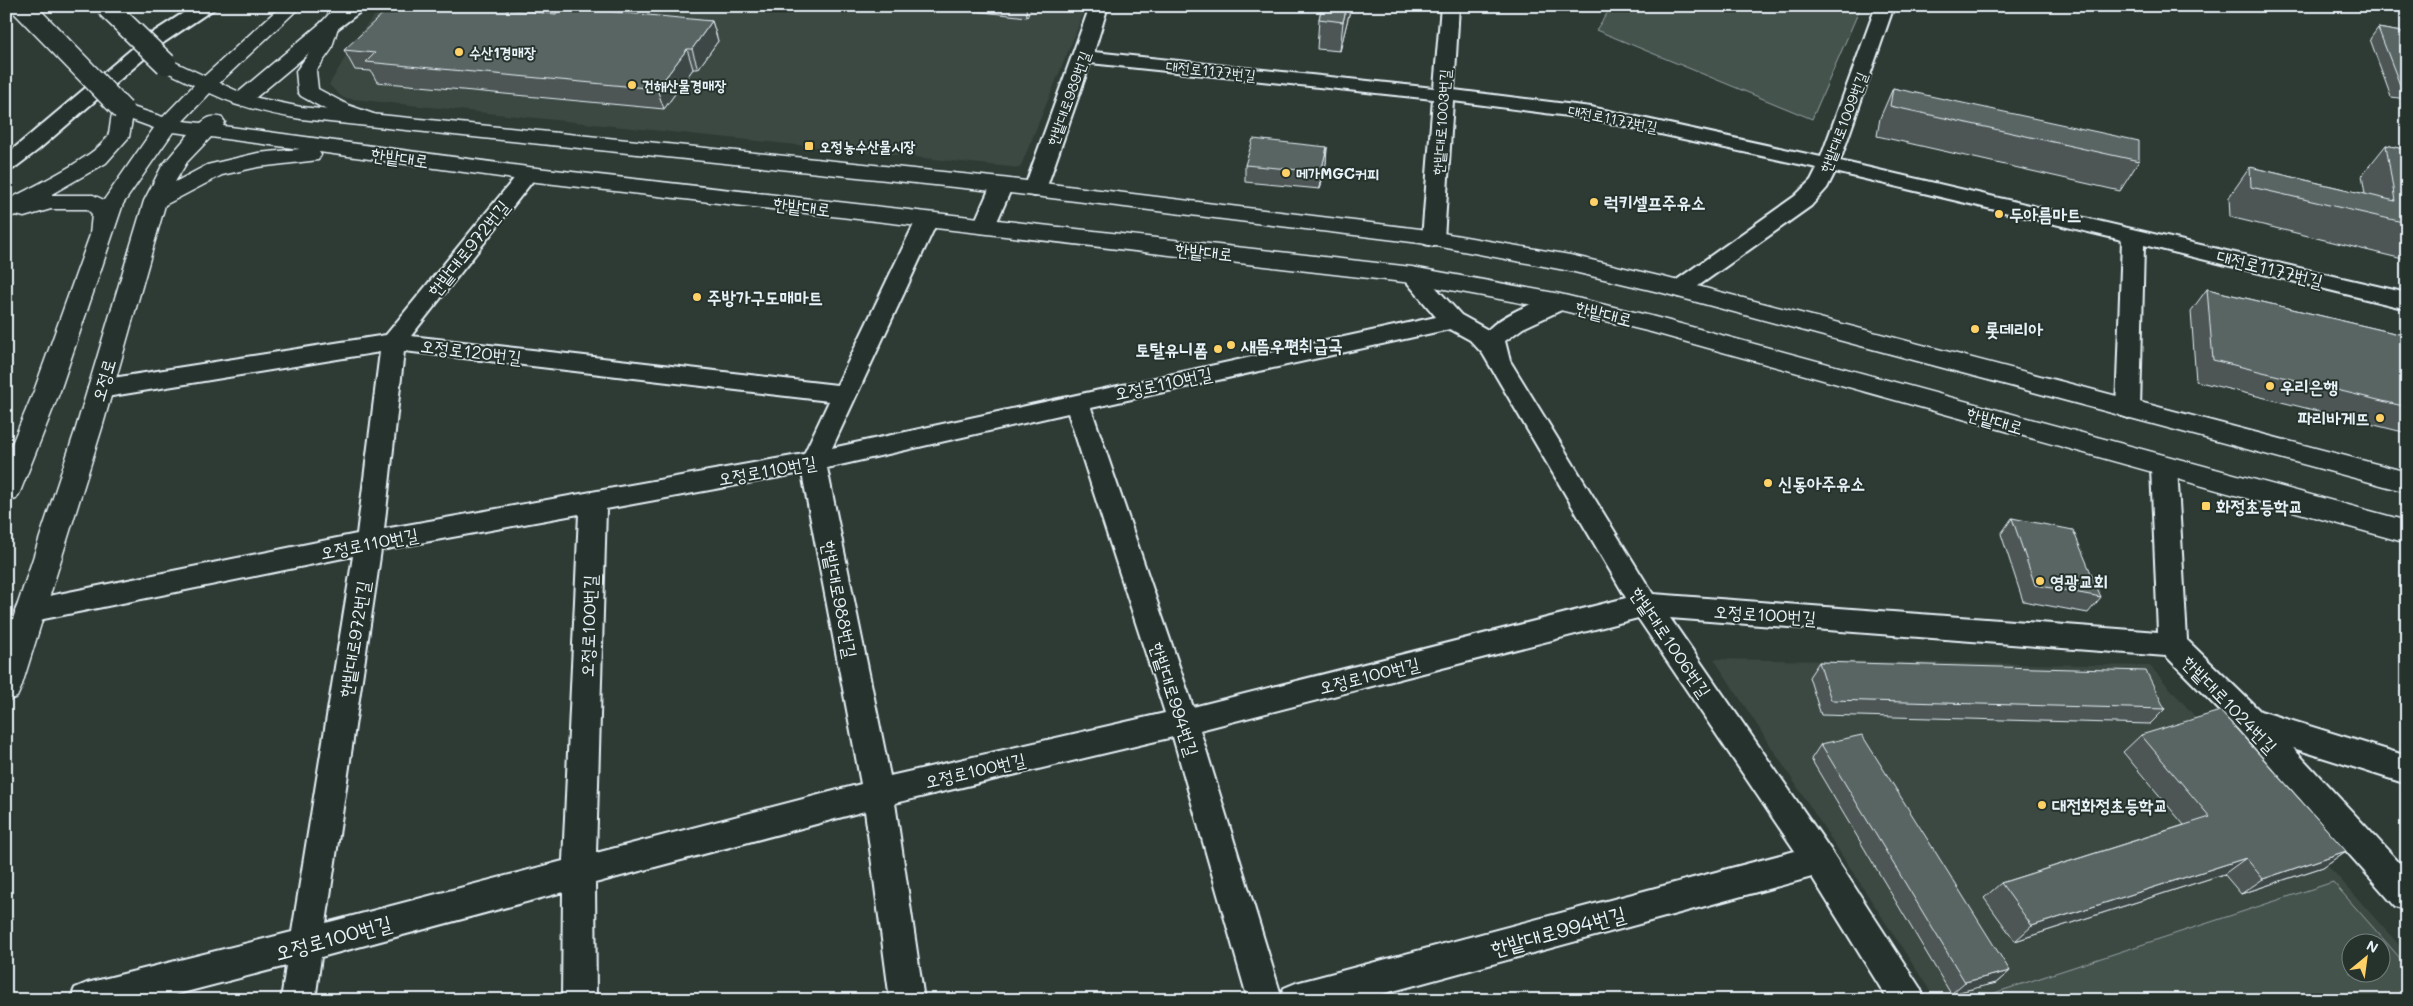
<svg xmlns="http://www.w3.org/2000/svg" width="2413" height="1006" viewBox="0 0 2413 1006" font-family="Mali,'Poor Story',sans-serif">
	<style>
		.built { fill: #3b4843; fill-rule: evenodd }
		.green { fill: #45524e; stroke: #96a2a3; fill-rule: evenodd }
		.pier { fill: #2e3b35 }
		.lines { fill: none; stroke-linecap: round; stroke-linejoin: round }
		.minor-casing { stroke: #e8f1f8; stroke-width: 4 }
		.major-casing { stroke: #e8f1f8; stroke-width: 3 }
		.highway-casing { stroke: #e8f1f8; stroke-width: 3 }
		.minor { fill: #26332d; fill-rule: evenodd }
		.major { fill: #26332d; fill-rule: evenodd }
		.highway { fill: #26332d; fill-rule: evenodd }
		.major-bridge-casing { stroke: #e8f1f8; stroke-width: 24; stroke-linecap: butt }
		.major-bridge { stroke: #26332d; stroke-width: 21 }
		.wall { fill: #4d5755; stroke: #e8f1f8 }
		.shaded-wall { fill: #3e4745; stroke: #e8f1f8 }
		.building { fill: #596563; stroke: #e8f1f8 }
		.poi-dot { fill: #ffd166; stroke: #26332d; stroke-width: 2 }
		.labels { text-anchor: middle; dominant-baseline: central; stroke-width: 4; stroke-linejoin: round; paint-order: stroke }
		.far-poi-label { font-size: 15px; font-weight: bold; fill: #e8f1f8; stroke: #26332d; text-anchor: start }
		.far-street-label { font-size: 15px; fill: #e8f1f8; stroke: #26332d }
		.street-label { font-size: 18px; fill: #e8f1f8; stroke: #26332d }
		.poi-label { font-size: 18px; font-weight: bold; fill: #e8f1f8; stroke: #26332d; text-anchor: start }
		.near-street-label { font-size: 21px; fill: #e8f1f8; stroke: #26332d }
	</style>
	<rect width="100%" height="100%" fill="#2e3b35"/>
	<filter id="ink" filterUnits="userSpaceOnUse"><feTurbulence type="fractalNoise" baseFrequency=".02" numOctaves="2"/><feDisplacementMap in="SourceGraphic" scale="10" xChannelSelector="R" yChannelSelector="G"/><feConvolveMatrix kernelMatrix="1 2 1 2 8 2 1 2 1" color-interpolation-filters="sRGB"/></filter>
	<g filter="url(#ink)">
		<path class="built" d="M383,6H1084L1081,20L1020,168L343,98L329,85L359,34Z
			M1714,659L2150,666L2407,954V1000H1936ZM2350,944H2380V974H2350Z"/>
		<path class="green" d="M1612,6H1861L1812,119L1596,30Z
			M2333,882L2407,966V1000H1973ZM2350,944H2380V974H2350Z"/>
		<path class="pier" d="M6,6H73L14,53L6,45Z"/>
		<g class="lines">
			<g class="minor-casing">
				<path id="minor" d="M194,6H218L160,45L38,150L13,169L6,171V155L146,37Z
					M346,6H368L336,30H322L320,26L322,22Z
					M1090,6H1108L1094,52L1434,88L1441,6H1459L1454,90L1591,107L1821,157L1876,6H1894L1840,161L2407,293V309L2144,245L2140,409L2137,415L2128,418L2119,415L2116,409L2122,240L1835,172L1827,188L1811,206L1687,294L1679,297L1671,294L1668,289L1671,284L1795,196L1811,180L1817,168L1591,119L1453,101L1444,239L1441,244L1433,246L1425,244L1422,239L1433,99L1090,63L1046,189L1042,194L1035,196L1028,194L1024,189Z
					M528,168L535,170L538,174L535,178L411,336L837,385L916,220L919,215L927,213L935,215L938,220L832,448L1436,317L1401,275L1404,270L1412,268L1420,270L1461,315L1488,330C1500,316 1550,292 1568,297L1571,302L1568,307L1523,328L1505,341L1510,361L1653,594L2158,632L2151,467L2155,460L2164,457L2173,460L2177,467L2187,640L2260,711L2407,756V784L2293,748L2407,871V910L2395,906L2238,729L2166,656L1670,618L1830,849L1920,988L1925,1000H1888L1812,877L1360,1000H1248L1173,737L895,803L924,1000H890L865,811L595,883L596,1000H562L563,892L321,957L315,1000H281L286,966L155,1000H70L75,988L87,983L292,932L353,556L29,622L19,619L15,611L19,603L29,600L357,534L380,352L100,398L91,395L88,389L91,383L100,380L386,335L521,170ZM1450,329L1470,340L1483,354L1626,598L1193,707L1091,408ZM404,351L829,401L804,454L384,529ZM1068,413L1165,713L890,776L827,468ZM802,473L861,784L596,853L606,509ZM579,514L563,861L326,923L381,550ZM1638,618L1795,851L1296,983L1284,988L1281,995L1200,730Z
					M1002,179L1009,180L1013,185L995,226L992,231L984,233L976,231L973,226L991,185L995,180Z"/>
			</g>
			<g class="major-casing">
				<path id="major" d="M166,58L248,96L301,107L1002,178L1420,229L1570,255L1663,277L2407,472V492L1663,293L1570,271L1420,243L1002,192L301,119C269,114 240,107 210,93L183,121L201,123C208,117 213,115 222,118L225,122L223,126L528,167L1412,267L1560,294L1651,316L2407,521V543L1651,332L1560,310L1412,283L528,181L319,152L321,155L318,160L310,161L258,167L222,175L165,205L102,428L21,688L17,697L6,701V640L76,428L144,201L162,166L189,134L173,132L123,204L60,391L20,492L16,499L6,502V458L34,391L90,235L92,214L87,209H51L24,217L16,215L6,218V201C30,188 96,157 108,136C112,126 109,115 116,106L123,104L163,117L194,85L159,68L156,64L159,60ZM132,120L154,128L104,200L93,195H50L106,163L129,137ZM211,137L300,149L258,153L207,165L175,182L187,162Z"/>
			</g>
			<g class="highway-casing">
				<path id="highway" d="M281,6H301L214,88L207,90L200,88L197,84L200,80Z
					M336,6H356L338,27L331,50L316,71L318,89L348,105L382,117L385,121L382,125C361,131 321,107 301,96L298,92L296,71L309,53L248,104L241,106L234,104L231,100L234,96L322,22Z"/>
			</g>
			<use href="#minor" class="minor"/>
			<use href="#major" class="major"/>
			<use href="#highway" class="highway"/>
			<g class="major-bridge-casing">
				<path id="major-bridge" d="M22,6L123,110
					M106,6L166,64"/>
			</g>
			<use href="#major-bridge" class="major-bridge"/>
		</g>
		<path class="wall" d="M930,6H1032L1027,17Z
			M1322,6H1351L1340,51L1317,49L1319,19Z
			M556,14L712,21L718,41L698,69H693L664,109L377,82L371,71L355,70L344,50Z
			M2378,28L2407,33V99L2391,97L2370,39Z
			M1893,88L2139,161L2120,191L1877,136L1880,118Z
			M2386,145L2407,150V260L2230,217L2229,197L2250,167L2365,194L2362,175Z
			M1327,147L1326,163L1320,189L1245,182V165Z
			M2207,289L2407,336V433L2196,381L2191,311Z
			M2012,518L2101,597L2088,613L2023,601L2001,534Z
			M1819,662L2165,709L2150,724L1821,715L1809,677Z
			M2141,735L2346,851L2323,867L2241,894L2224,874L2015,941L1984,898L2001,883L2184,825L2123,752Z
			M1821,744L2010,971L1996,983L1951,994L1811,759Z"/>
		<path class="shaded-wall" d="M1026,6H1032L1027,17Z
			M1347,6H1351L1340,51L1343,22Z
			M712,21L718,41L698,69L692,49Z
			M687,49L693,69L664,109L657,89Z
			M1327,147L1326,163L1320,189L1321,172Z
			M2346,851L2323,867L2241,894L2263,879Z
			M2246,858L2224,874L2015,941L2032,926Z
			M2010,971L1996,983L1951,994L1965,982Z"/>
		<path class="building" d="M391,6H470L556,14L562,7L712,21L692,49H687L657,89L366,62L375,53L344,50Z
			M1322,6H1347L1343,22L1319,19Z
			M2378,28L2407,33V87L2400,85Z
			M1893,88L2139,141V161L1890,106Z
			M1253,139L1327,147L1321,172L1245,165Z
			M2386,145L2407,150V223L2251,187L2250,167L2395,201Z
			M2207,289L2407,336V407L2213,360Z
			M2012,518L2073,530L2101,597L2035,585Z
			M1819,662L2146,671L2165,709L1831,700Z
			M2220,711L2346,851L2263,879L2246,858L2032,926L2001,883L2210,817L2141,735Z
			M1862,735L2010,971L1965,982L1821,744Z"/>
	</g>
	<g class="poi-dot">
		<circle cx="459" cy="52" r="5"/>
		<circle cx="632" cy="85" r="5"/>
		<rect x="804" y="141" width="10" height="10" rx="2.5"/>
		<circle cx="1286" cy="173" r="5"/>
		<circle cx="1594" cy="202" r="5"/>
		<circle cx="1999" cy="214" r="5"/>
		<circle cx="697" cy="297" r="5"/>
		<circle cx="1975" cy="329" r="5"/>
		<circle cx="1231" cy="345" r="5"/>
		<circle cx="1218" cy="349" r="5"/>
		<circle cx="2270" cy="386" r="5"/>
		<circle cx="2380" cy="418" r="5"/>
		<circle cx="1768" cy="483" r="5"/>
		<rect x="2201" y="501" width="10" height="10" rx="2.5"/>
		<circle cx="2040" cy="581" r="5"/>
		<circle cx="2042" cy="805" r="5"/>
	</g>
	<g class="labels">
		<g class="far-poi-label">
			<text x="469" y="52">수산1경매장</text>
			<text x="642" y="85">건해산물경매장</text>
			<text x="819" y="146">오정농수산물시장</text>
			<text x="1296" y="173">메가MGC커피</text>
		</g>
		<g class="far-street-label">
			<text transform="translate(1211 70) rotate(6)">대전로1177번길</text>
			<text transform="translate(1068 98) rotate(-70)">한밭대로989번길</text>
			<text transform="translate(1613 118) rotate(11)">대전로1177번길</text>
			<text transform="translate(1441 122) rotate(-86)">한밭대로1003번길</text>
			<text transform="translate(1843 122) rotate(-69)">한밭대로1009번길</text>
		</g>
		<g class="street-label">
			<text transform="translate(400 157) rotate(8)">한밭대로</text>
			<text transform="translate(802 206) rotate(7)">한밭대로</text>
			<text transform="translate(468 248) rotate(-51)">한밭대로972번길</text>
			<text transform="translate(1204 251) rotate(6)">한밭대로</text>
			<text transform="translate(2270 268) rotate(14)">대전로1177번길</text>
			<text transform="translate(1604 313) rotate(14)">한밭대로</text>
			<text transform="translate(471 351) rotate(7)">오정로120번길</text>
			<text transform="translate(103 380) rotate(-74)">오정로</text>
			<text transform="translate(1163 383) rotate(-12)">오정로110번길</text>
			<text transform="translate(1995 420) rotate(16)">한밭대로</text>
			<text transform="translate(767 470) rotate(-10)">오정로110번길</text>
			<text transform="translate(369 543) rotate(-11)">오정로110번길</text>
			<text transform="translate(840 599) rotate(79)">한밭대로988번길</text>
			<text transform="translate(1765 614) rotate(4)">오정로100번길</text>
			<text transform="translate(588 626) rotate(-88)">오정로100번길</text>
			<text transform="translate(354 639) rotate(-81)">한밭대로972번길</text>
			<text transform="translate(1671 642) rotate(56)">한밭대로1006번길</text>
			<text transform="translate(1369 675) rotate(-14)">오정로100번길</text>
			<text transform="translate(1175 699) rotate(72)">한밭대로994번길</text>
			<text transform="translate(2230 704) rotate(46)">한밭대로1024번길</text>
			<text transform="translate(975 770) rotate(-13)">오정로100번길</text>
		</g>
		<g class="poi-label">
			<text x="1604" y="202">럭키셀프주유소</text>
			<text x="2009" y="214">두아름마트</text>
			<text x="707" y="297">주방가구도매마트</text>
			<text x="1985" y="329">롯데리아</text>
			<text x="1241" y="345">새뜸우편취급국</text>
			<text x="1208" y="349" text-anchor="end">토탈유니폼</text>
			<text x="2280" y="386">우리은행</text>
			<text x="2370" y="418" text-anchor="end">파리바게뜨</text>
			<text x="1778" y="483">신동아주유소</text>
			<text x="2216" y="506">화정초등학교</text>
			<text x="2050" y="581">영광교회</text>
			<text x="2052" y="805">대전화정초등학교</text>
		</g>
		<g class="near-street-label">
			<text transform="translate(1558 930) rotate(-15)">한밭대로994번길</text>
			<text transform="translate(333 937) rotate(-15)">오정로100번길</text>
		</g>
	</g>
	<rect width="2413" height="1006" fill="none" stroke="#26332d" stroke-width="25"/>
	<rect x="12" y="12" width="2388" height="981" fill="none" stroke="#e8f1f8" stroke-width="2" filter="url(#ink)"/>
	<g transform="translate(2366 958) rotate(29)"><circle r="24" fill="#26332d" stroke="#747f7e"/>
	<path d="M0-4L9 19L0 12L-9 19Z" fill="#ffd166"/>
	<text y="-8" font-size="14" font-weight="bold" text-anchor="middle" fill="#e8f1f8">N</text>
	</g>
</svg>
